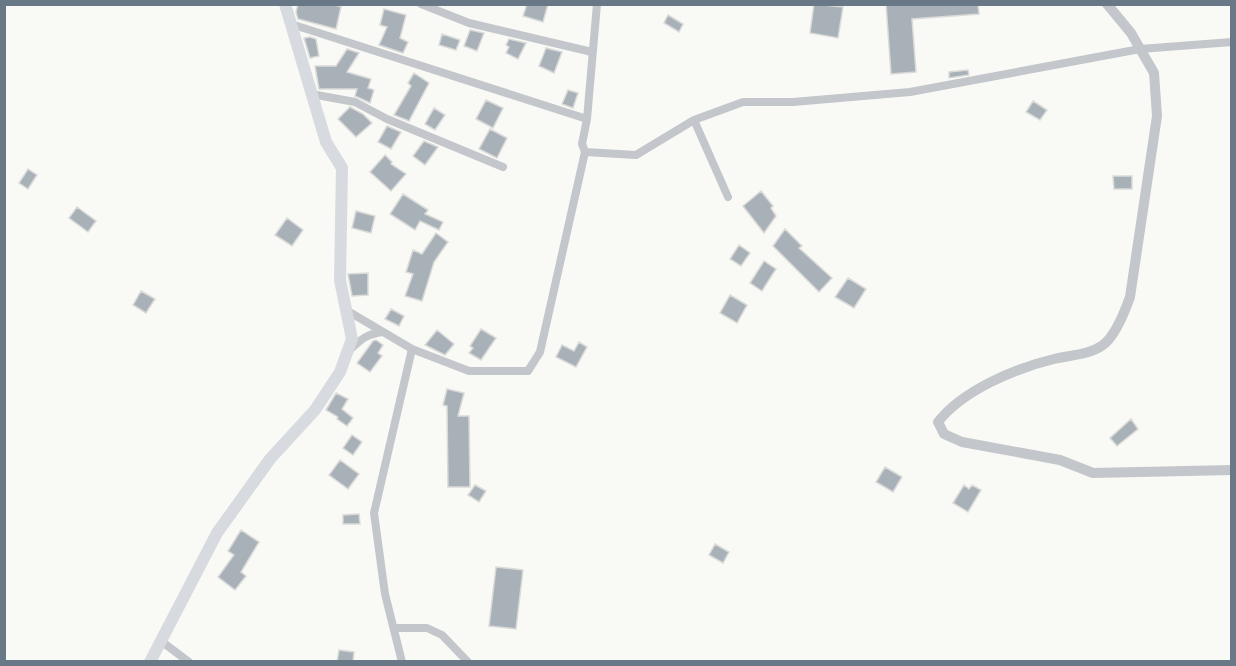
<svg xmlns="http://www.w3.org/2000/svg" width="1236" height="666" viewBox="0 0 1236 666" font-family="'Golos Text',sans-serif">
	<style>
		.building { fill: #a9b1b8; stroke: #dadbd9; stroke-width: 1.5 }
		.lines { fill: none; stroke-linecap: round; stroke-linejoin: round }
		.minor { stroke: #c3c6ca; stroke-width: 8 }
		.tertiary { stroke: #c3c6ca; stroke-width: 10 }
		.secondary { stroke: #d7dbdf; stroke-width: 12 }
	</style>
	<rect width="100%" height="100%" fill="#f9f9f6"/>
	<path class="building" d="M298,4H333L341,7L336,29L298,19L296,12Z
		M527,4H548L543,22L523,16Z
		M814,4L843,7L838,38L810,33Z
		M886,4H978L979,14L912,19L916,72L891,74Z
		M384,9L406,15L400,38L408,42L403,53L379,45L387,27L380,25Z
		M668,15L683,24L679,32L664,23Z
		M470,30L484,33L477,51L464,46Z
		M442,34L460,40L456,50L439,45Z
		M310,37L316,39L319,56L310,58L304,38Z
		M509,39L526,43L518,59L506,53L509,47L506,45Z
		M546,48L562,52L554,73L539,66Z
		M347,49L359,53L347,72L371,79L368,88L374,90L370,103L355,96L357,89H319L315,66H336Z
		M968,70L969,75L949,78V72Z
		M414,73L429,83L409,121L394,115L411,86L408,83Z
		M568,90L578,93L573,108L562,104Z
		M486,100L503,108L493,128L476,119Z
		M1033,101L1047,110L1040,120L1026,112Z
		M350,107L363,114L372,123L356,137L338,119Z
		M434,108L445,115L435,130L425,124Z
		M387,126L401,132L391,149L378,142Z
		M490,129L507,138L497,158L479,149Z
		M424,141L438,147L425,165L413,156Z
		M385,155L392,162L391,164L406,174L391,191L370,172Z
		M28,169L37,175L28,189L19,183Z
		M1113,176H1132V189H1114Z
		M761,191L773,206L771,208L776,216L764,233L743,206Z
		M403,194L428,210L425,214L443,222L439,230L420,221L415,230L390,214Z
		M77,207L96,221L88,232L69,218Z
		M356,211L375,216L371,233L352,228Z
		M287,218L303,230L292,246L275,235Z
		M785,229L802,246L799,248L832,278L819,292L773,246Z
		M436,233L448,242L434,262L422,301L405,296L413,274L406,272L413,250L422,254Z
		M739,245L750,253L741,266L730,259Z
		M764,261L776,269L762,291L750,283Z
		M368,273V295L352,296L348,274Z
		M848,278L866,289L854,308L835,297Z
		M141,291L155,299L146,313L133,305Z
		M730,295L747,305L737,323L720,313Z
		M391,309L404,316L399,326L385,319Z
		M481,329L496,338L481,360L469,353L473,348L470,346Z
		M437,330L454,344L445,355L425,345Z
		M376,340L383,345L378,353L382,356L370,372L357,363L373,341Z
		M579,342L587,347L576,367L556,357L562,345L574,351Z
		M447,389L464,393L458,416H469L470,487H448L447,406L443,405Z
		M336,393L348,399L342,409L353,418L347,426L337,419L338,417L326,410Z
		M1131,419L1138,429L1117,446L1110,438Z
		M352,435L362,442L353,455L343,448Z
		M340,460L359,474L348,489L329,475Z
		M885,467L902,477L893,492L876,482Z
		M475,485L486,491L479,502L468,495Z
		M964,485L969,489L972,485L981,490L968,512L953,503Z
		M359,514L360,524H343V515Z
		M241,530L259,542L241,572L246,576L235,590L218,577L234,555L228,551Z
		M715,544L729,552L723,563L709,555Z
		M496,567L523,570L516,629L489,626Z
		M339,650L354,652L353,662H337Z"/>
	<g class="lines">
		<path class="minor" d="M421,4L469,23L592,52
			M291,24L587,119
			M311,94L355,102L387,119L503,167
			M694,120L728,197
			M585,152L636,155L694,120L743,102H793L910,92L1140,49L1232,42
			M346,310L412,349L374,513L385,594L402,662
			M412,349L469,371H528L540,352L585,152L582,144L587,119L597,4
			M350,350C361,339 367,334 383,332
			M394,628H427L442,635L468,662
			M161,641L189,662"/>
		<path class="tertiary" d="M1107,4L1131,33L1154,73L1157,116L1130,297C1125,311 1115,336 1103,345C1089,355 1071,355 1054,359C1016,368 963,390 938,422L944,434L962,442L1060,460L1093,473L1232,470"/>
		<path class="secondary" d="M150,662L217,533L270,459L315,410L340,372L352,339L340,280L342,168L326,142L285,4"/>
	</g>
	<rect width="1236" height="666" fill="none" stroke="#697887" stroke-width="12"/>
</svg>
